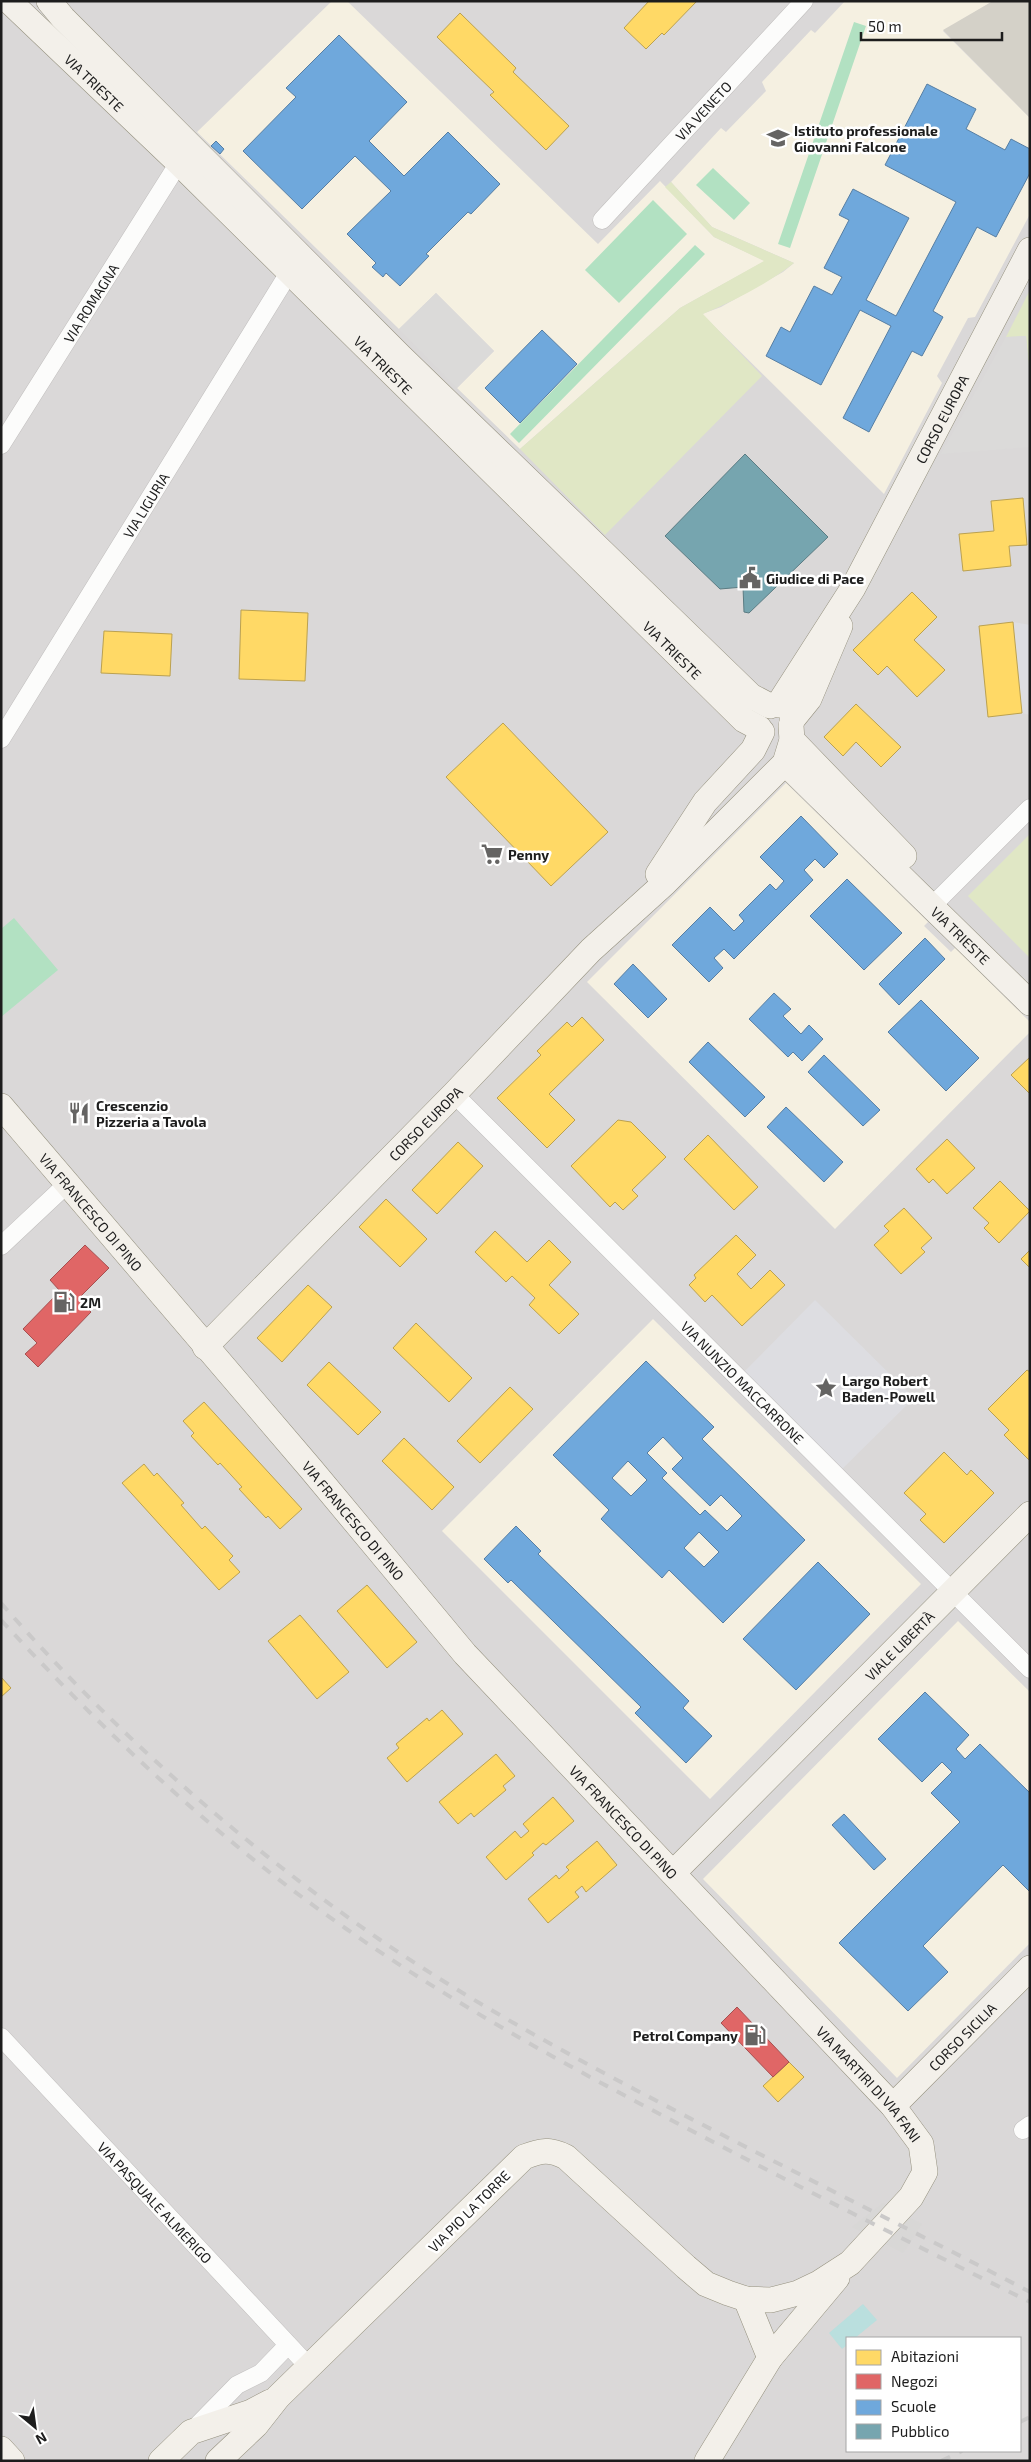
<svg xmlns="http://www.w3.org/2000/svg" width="1031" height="2462" viewBox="0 0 1031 2462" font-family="'Exo 2',sans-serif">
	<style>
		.residential { fill: #dad8d8; fill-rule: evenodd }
		.education { fill: #f5f0e1 }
		.construction { fill: #d4d1c8 }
		.grass { fill: #e0e7c5 }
		.pitch { fill: #b2e1c2 }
		.parking { fill: #dbdad9 }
		.plaza { fill: #dddde1 }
		.water { fill: #badfde }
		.pier { fill: #d8d7d6 }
		.homes { fill: #ffd966; stroke: #bba150 }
		.shops { fill: #e06666; stroke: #a65050 }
		.schools { fill: #6fa8dc; stroke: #567ea3; fill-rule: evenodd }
		.public { fill: #76a5af; stroke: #5b7c83 }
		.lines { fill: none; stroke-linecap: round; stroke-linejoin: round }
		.street-casing { stroke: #c1bfbe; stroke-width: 19 }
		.secondary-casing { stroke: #95917f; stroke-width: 26 }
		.street { stroke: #fcfcfb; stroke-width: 18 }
		.secondary { stroke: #f3f0ea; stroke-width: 25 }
		.rail { stroke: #cac9c9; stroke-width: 4; stroke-dasharray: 10 10; stroke-linecap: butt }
		.labels { text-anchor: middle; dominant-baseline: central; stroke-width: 5; stroke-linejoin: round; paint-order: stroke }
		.street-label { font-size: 14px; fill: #1d1d1d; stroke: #fff }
		.poi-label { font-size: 14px; font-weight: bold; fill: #1d1d1d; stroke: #fff; text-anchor: start }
	</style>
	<rect width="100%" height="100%" fill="#ebe8e6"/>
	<path class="residential" d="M1,1H1030V2461H1ZM847,2338H1020V2451H847Z"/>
	<path class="education" d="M332,1H347L598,244L660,181L714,237L765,261L680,308L520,449L457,388L494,351L436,293L399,329L197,132Z
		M845,1H993L943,31L1030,118V214L975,317L968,318L937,376L942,383L884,494L702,314L721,307L783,272L794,263L712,227L671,182L721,128L726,132L766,91L762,82L811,30L815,33Z
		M786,783L928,922L924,926L951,952L955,948L1030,1022V1032L835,1229L587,982Z
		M653,1319L921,1584L710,1799L442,1531Z
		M958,1621L1030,1692V1943L897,2078L703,1879Z"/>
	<path class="construction" d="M993,1H1030V118L943,30Z"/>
	<path class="grass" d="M671,182L712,227L794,263C767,284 734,301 703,314L762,376L605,535L520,449L680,308L764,261L714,237L665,187Z
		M1030,290V379L1026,336L1006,337Z
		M1030,834V958L968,896Z"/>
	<path class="pitch" d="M854,22L866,26L790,248L778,244Z
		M713,168L750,203L734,220L696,185Z
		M653,200L687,234L619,303L585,270Z
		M695,245L705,254L519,443L510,434Z
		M14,918L58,970L1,1017V929Z"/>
	<path class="parking" d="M436,293L494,351L457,388L399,329Z
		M1026,336L1030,379V447L941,454L1006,337Z"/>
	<path class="plaza" d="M1013,622L1030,625V715L1022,713Z
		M815,1300L914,1398L836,1475L738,1378Z"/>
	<path class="water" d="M863,2304L877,2320L855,2338H847V2345L842,2349L829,2333Z"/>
	<path class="pier" d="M883,2203L922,2224L903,2253L852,2227Z"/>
	<path class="homes" d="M649,1H697L664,35L662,33L646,49L624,28Z
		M460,13L516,68L513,72L569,126L546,150L490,95L494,92L437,37Z
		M1023,498L1027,545L1009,546L1011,566L963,571L959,534L994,531L991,501Z
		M912,592L937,617L914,640L945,670L917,697L887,666L878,675L853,650Z
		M241,610L308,613L305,681L239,679Z
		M1013,622L1022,713L988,717L979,626Z
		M104,631L172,634L170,676L101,673Z
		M856,704L901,747L881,767L856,742L843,756L824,737Z
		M503,723L608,832L551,886L446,777Z
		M582,1017L604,1040L549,1094L575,1120L547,1148L497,1098L541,1055L537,1051L567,1022L572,1027Z
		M1030,1057V1094L1011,1075Z
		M618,1120L631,1122L666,1157L632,1190L638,1196L623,1210L615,1202L610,1207L571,1166Z
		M708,1135L758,1187L734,1210L684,1159Z
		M947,1139L975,1168L947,1194L933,1179L929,1183L916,1169Z
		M458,1142L483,1166L437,1214L412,1190Z
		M1000,1181L1030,1211L999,1243L984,1228L989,1223L973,1208Z
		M386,1199L427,1239L400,1267L359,1227Z
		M904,1208L932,1238L921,1248L925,1252L901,1274L874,1245L889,1231L884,1226Z
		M495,1231L527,1262L549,1240L571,1262L549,1285L579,1314L559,1334L529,1305L535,1298L512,1276L506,1282L475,1252Z
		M736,1235L756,1255L737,1274L751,1289L770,1270L785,1285L742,1326L712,1295L705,1302L689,1285L696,1278L694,1275Z
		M1030,1250V1268L1021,1259Z
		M308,1285L332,1307L282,1362L257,1338Z
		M416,1323L472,1378L449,1402L393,1348Z
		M329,1362L381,1412L358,1435L307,1385Z
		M1027,1370L1030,1372L1029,1460L1004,1435L1009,1430L988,1409Z
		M510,1387L533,1409L480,1463L457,1441Z
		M204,1402L302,1509L280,1529L268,1516L266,1518L239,1489L242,1487L220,1463L218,1465L191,1436L194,1433L183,1421Z
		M404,1438L454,1487L432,1510L382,1461Z
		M944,1452L967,1475L971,1470L994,1493L944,1543L920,1520L926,1514L904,1493Z
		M144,1464L154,1476L157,1473L184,1503L181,1505L202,1529L205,1526L233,1556L229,1560L240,1572L219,1590L122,1483Z
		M367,1585L417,1642L387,1668L337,1611Z
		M300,1615L349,1672L317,1699L268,1641Z
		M1,1677L11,1688L1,1697Z
		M442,1710L463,1734L407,1782L387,1758L399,1748L396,1744L427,1718L429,1721Z
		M496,1754L515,1776L503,1786L506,1790L474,1817L471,1813L458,1824L439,1802Z
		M553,1797L574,1821L546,1845L543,1843L532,1853L534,1855L506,1880L486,1857L515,1831L521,1838L529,1831L523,1824Z
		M597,1841L617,1865L586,1892L582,1886L575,1892L579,1897L548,1923L528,1899L556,1875L559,1879L569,1870L566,1867Z
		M789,2062L804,2077L778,2102L763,2086Z"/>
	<path class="shops" d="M85,1245L109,1268L78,1299L91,1312L38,1367L25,1354L37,1343L23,1329L60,1291L50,1280Z
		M737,2007L789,2062L773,2077L721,2023Z"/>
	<path class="schools" d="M339,35L407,102L369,141L404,176L448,132L500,184L471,214L468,212L426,254L429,256L400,286L386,273L383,277L372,267L376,263L347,234L391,191L355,156L302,209L243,151L296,97L286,88Z
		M927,84L976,109L966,129L1005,150L1011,139L1030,149V173L996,237L977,227L933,311L943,317L922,356L912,351L869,432L843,418L891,326L860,310L821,385L766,356L781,327L790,332L814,286L832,295L842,277L824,268L849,220L839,215L853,189L909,218L866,300L896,316L956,202L885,165Z
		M216,141L224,149L220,154L211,146Z
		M542,330L577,364L520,423L485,388Z
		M801,816L838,854L824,868L815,859L804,870L813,880L734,959L724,949L714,958L723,968L709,982L672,945L710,907L734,931L744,921L739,915L770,884L776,890L784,881L760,857Z
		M847,879L902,933L864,970L810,916Z
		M925,938L945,959L899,1005L879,984Z
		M633,964L667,999L648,1018L614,984Z
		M774,993L791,1009L783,1016L801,1034L809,1025L823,1039L802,1061L793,1052L788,1057L749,1019Z
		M921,1000L979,1058L946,1091L888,1032Z
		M708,1042L765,1097L745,1117L689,1062Z
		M824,1055L880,1110L863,1126L808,1072Z
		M786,1107L843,1162L824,1182L767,1127Z
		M646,1361L714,1427L702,1439L805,1540L723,1623L669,1570L662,1578L601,1519L609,1510L553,1455ZM663,1437L683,1458L672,1469L710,1506L721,1495L742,1516L727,1531L705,1510L700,1515L662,1478L667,1473L647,1453ZM628,1461L647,1480L631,1496L612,1478ZM699,1532L719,1552L704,1567L684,1548Z
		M516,1526L541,1551L538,1554L689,1701L683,1708L712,1736L686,1763L635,1713L641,1707L511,1580L508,1583L484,1559Z
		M818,1562L870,1614L796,1690L743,1639Z
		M925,1692L969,1735L956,1749L965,1759L980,1744L1030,1793V1892L1003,1865L923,1946L948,1972L908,2011L839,1943L960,1822L931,1793L952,1772L942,1762L922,1782L878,1739Z
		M844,1814L886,1859L874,1870L832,1825Z"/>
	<path class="public" d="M745,454L828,537L749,613L744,612L743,587L720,589L665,536Z"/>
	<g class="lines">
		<g class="street-casing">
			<g id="street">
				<path id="s1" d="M602,220L804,1"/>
				<path id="s2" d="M1,445L185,153"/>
				<path id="s3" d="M1,739L295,263"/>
				<path d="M932,906L1030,808"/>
				<path id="s4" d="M454,1094L1030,1669"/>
				<path d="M1,1246L66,1185"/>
				<path id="s5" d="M1,2037L310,2368"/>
				<path d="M1023,2130L1030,2125"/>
				<path d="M194,2429L237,2385L261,2373L288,2345"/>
			</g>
		</g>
		<g class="secondary-casing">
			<g id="secondary">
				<path id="s6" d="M9,1L179,163L744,720L759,728"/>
				<path d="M49,1L63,18L400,356L751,696L770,706"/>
				<path id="s7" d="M778,705L853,588L1030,250"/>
				<path d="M792,720L809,699L840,626"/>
				<path d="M792,740L904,856"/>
				<path id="s8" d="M785,763L1030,1003"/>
				<path d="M658,874L705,802L753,750L762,732"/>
				<path id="s9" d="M1,1106L311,1469L465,1654L893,2106L921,2144L925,2172L911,2197L850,2263L819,2283L798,2293L771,2300L746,2299L728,2293L706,2284L686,2267L566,2157C549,2149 542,2150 524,2157L278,2397L256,2425L218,2461"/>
				<path id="s10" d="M205,1347L454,1094L591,950L665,883L785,763L792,740L791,726"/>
				<path id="s11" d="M673,1873L1030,1514"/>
				<path id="s12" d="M893,2106L1030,1968"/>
				<path d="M746,2299L770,2358"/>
				<path d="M1,2449L12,2461"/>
				<path d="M161,2461L191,2432L251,2412L270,2402"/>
				<path d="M707,2461L770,2358L837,2278"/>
			</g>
		</g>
		<use href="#street" class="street"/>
		<use href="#secondary" class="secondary"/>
		<path class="rail" d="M1,1603C104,1721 222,1827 349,1918C439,1983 536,2037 634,2089C765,2158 898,2223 1030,2292
			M1,1620C105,1733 218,1840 345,1928C449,2001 560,2062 673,2121C791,2183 911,2243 1030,2302
			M1020,2422L1030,2417
			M941,2461L962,2451"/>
	</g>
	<defs>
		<g id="school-bare" transform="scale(1.725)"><path d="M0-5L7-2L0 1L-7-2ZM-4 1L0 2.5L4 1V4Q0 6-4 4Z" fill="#656463" stroke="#fff" stroke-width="2.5" paint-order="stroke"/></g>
		<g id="civic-bare" transform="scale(1.725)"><path d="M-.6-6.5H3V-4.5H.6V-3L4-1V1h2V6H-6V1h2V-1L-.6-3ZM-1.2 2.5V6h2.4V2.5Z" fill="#656463" stroke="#fff" stroke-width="2.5" paint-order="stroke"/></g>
		<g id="supermarket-bare" transform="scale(1.725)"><path d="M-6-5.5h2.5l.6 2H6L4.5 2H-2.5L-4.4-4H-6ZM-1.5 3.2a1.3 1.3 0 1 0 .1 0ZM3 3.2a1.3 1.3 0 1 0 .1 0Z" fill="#656463" stroke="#fff" stroke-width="2.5" paint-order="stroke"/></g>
		<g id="restaurant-bare" transform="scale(1.725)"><path d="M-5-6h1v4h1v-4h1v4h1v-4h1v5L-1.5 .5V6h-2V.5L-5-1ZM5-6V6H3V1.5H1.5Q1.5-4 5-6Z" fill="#656463" stroke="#fff" stroke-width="2.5" paint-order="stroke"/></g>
		<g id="fuel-bare" transform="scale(1.725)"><path d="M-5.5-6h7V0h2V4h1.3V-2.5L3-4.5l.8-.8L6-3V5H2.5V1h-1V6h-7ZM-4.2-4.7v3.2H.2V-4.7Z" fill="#656463" stroke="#fff" stroke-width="2.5" paint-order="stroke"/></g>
		<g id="sight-bare" transform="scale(1.725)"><path d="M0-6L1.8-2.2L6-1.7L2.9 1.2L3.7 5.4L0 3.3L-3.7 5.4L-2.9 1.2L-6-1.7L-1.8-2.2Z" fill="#656463" stroke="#fff" stroke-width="2.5" paint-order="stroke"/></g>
	</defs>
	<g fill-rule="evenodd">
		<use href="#school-bare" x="778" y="138"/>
		<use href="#civic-bare" x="750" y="578"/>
		<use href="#supermarket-bare" x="492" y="854"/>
		<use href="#restaurant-bare" x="79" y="1113"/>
		<use href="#fuel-bare" x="64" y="1302"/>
		<use href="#sight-bare" x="826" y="1388"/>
		<use href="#fuel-bare" x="755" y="2035"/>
	</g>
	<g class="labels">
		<g class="street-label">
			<text stroke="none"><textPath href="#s6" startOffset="118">VIA TRIESTE</textPath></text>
			<text stroke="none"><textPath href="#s1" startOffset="149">VIA VENETO</textPath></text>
			<text stroke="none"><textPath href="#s2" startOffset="168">VIA ROMAGNA</textPath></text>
			<text stroke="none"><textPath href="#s6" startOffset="522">VIA TRIESTE</textPath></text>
			<text stroke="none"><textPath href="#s7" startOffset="330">CORSO EUROPA</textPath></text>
			<text stroke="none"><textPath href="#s3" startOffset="275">VIA LIGURIA</textPath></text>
			<text stroke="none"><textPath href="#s6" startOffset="928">VIA TRIESTE</textPath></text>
			<text stroke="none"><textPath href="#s8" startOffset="246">VIA TRIESTE</textPath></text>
			<text stroke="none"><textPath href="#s10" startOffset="314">CORSO EUROPA</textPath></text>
			<text stroke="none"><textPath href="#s9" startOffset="139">VIA FRANCESCO DI PINO</textPath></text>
			<text stroke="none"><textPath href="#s4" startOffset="408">VIA NUNZIO MACCARRONE</textPath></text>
			<text stroke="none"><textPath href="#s9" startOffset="544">VIA FRANCESCO DI PINO</textPath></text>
			<text stroke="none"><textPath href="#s11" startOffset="321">VIALE LIBERTÀ</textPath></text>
			<text stroke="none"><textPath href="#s9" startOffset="949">VIA FRANCESCO DI PINO</textPath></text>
			<text stroke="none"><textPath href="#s12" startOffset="98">CORSO SICILIA</textPath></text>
			<text stroke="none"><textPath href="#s9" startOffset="1308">VIA MARTIRI DI VIA FANI</textPath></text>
			<text stroke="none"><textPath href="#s5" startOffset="226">VIA PASQUALE ALMERIGO</textPath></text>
			<text transform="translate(469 2211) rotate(-45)">VIA PIO LA TORRE</text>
		</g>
		<g class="poi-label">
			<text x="794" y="130">Istituto professionale<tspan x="794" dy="16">Giovanni Falcone</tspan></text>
			<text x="766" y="578">Giudice di Pace</text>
			<text x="508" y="854">Penny</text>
			<text x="96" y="1105">Crescenzio<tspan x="96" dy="16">Pizzeria a Tavola</tspan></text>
			<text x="80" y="1302">2M</text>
			<text x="842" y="1380">Largo Robert<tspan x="842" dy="16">Baden-Powell</tspan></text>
			<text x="738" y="2035" text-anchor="end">Petrol Company</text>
		</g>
	</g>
	<rect width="1031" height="2462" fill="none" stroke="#1d1d1d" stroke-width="5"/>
	<rect x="846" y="2337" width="175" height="115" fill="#ffffff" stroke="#a5a5a5"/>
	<rect x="856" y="2350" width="25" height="15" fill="#ffd966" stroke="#a5a5a5"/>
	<text x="891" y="2362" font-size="15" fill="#1d1d1d">Abitazioni</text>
	<rect x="856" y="2374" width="25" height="15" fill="#e06666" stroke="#a5a5a5"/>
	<text x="891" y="2387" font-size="15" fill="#1d1d1d">Negozi</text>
	<rect x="856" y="2400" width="25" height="15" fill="#6fa8dc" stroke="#a5a5a5"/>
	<text x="891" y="2412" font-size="15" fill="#1d1d1d">Scuole</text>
	<rect x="856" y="2424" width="25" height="15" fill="#76a5af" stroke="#a5a5a5"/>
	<text x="891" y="2437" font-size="15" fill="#1d1d1d">Pubblico</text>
	<g transform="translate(35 2427) rotate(151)" stroke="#ffffff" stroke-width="4" paint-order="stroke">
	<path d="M0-4L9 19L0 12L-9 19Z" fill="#1d1d1d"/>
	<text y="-8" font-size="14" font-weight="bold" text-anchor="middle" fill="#1d1d1d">N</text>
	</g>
	<path d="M861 32v8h141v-8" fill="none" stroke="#1d1d1d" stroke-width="2.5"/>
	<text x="868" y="32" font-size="15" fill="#1d1d1d" stroke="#ffffff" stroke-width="4" paint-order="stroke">50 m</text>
</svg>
